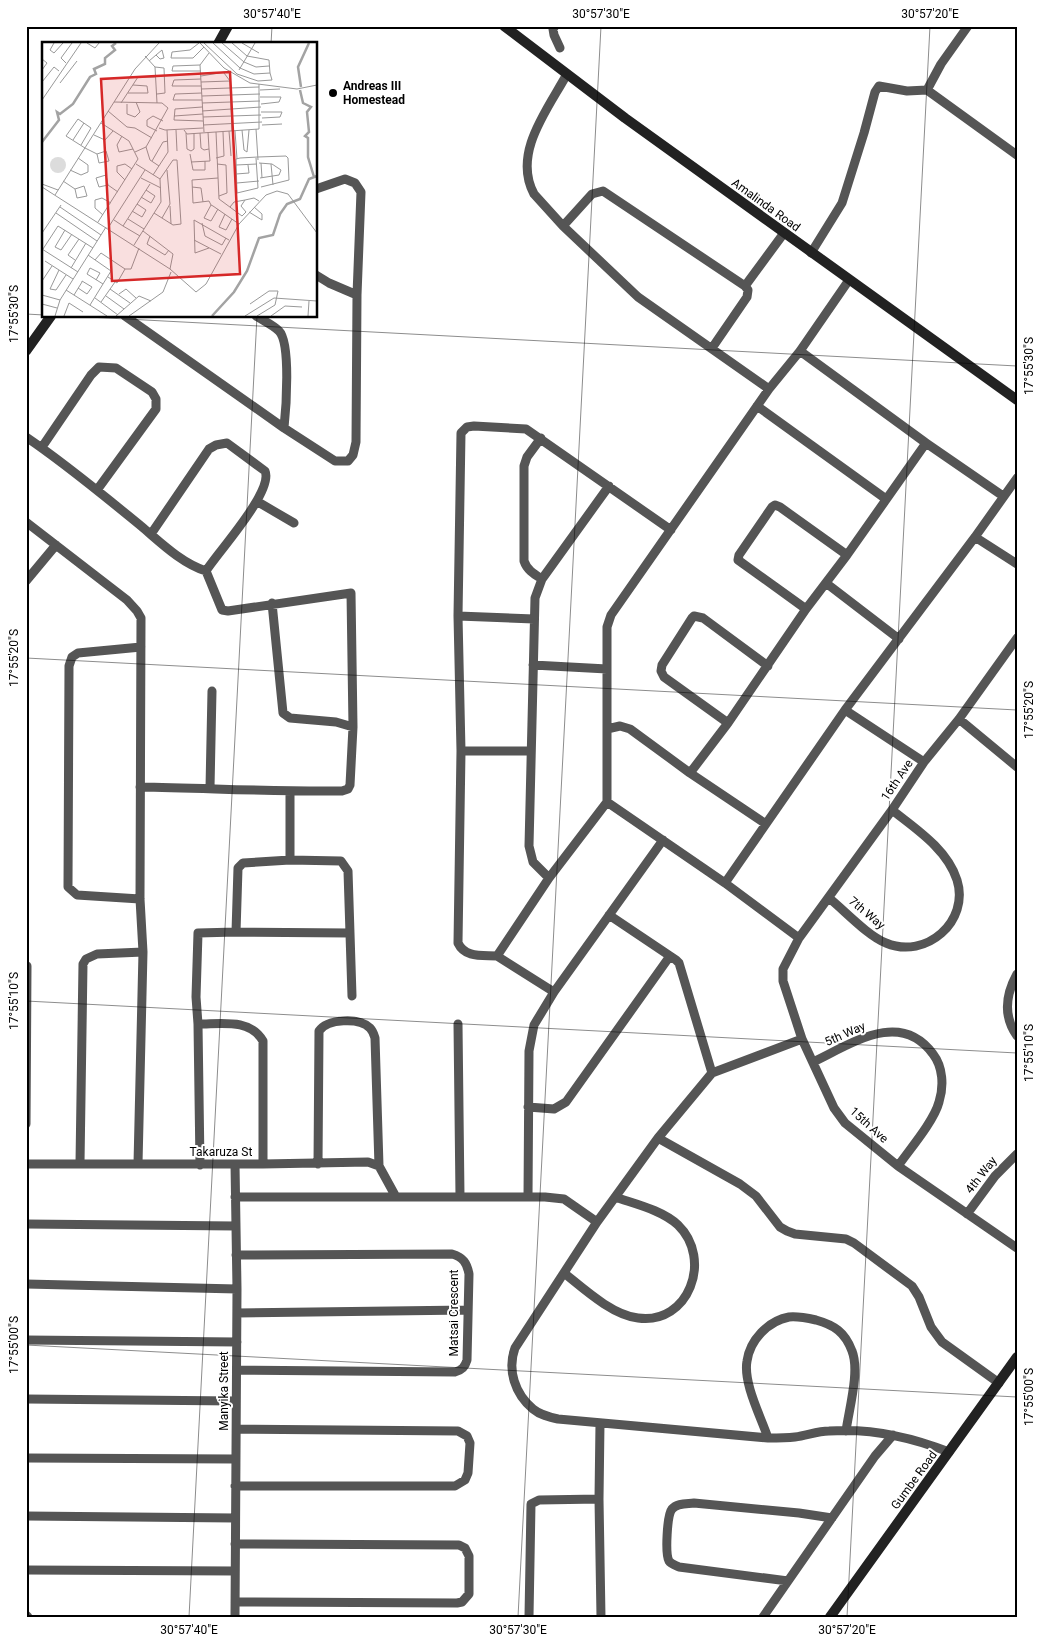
<svg xmlns="http://www.w3.org/2000/svg" width="1043" height="1643" viewBox="0 0 1043 1643" font-family="Roboto,sans-serif">
	<style>
		.lines { fill: none; stroke-linecap: round; stroke-linejoin: round }
		.street { stroke: #555; stroke-width: 9 }
		.secondary { stroke: #222; stroke-width: 10 }
		.ticks { fill: none; stroke: #000; stroke-width: 1; stroke-opacity: 0.45 }
		.poi-dot { fill: #000; stroke: #fff; stroke-width: 2 }
		.labels { text-anchor: middle; dominant-baseline: central; stroke-width: 4; stroke-linejoin: round; paint-order: stroke }
		.poi-label { font-size: 12px; font-weight: bold; fill: #000; stroke: #fff; text-anchor: start }
		.street-label { font-size: 12px; fill: #000; stroke: #fff }
		.inset-river { fill: none; stroke: #a3a3a3; stroke-width: 2.5 }
		.inset-road { fill: none; stroke: #999; stroke-width: 1 }
		.view { fill: #d62828; fill-opacity: 0.15; stroke: #d62828; stroke-width: 2.5 }
		.inset-edge { fill: none; stroke: #000; stroke-width: 2.5 }
		.neatline { fill: none; stroke: #000; stroke-width: 2 }
		.ticks-label { font-size: 12px; text-anchor: middle; fill: #000 }
	</style>
	<rect width="100%" height="100%" fill="#fff"/>
	<g class="lines">
		<path class="street" d="M555,26L553,29L554,35L560,48
			M567,74C548,109 512,153 534,194L563,226L638,297L769,389
			M927,90L1017,155
			M563,226L592,194L603,191L745,286L748,290L747,297L712,348
			M811,253L842,203L864,133L875,92L879,86L907,91L927,90L941,64L968,26
			M316,275L329,283L357,295
			M745,286L784,233
			M125,316L284,428L335,461H348L353,455L356,442L357,295L361,192L355,183L345,179L316,189
			M256,316C264,321 273,325 279,331C291,343 286,410 284,428
			M800,351L926,443
			M757,406L886,499
			M26,437C66,464 103,495 141,526C160,542 181,563 206,571C218,552 274,491 265,471L227,443L216,445L209,449L151,534
			M541,438L527,457L524,466V561C527,570 534,574 542,579
			M42,447L91,375L99,367L116,368L152,392L156,399V409L97,490
			M258,502L294,523
			M26,522L127,600L137,611L141,618L140,899L143,952L138,1164
			M671,530L526,429L474,426L467,427L461,433L458,616L461,751L458,943C465,958 482,955 497,956L549,878L607,802V627L611,615L769,389L800,351L849,280
			M975,537L1017,564
			M26,581L56,545
			M826,583L899,639
			M272,603L283,713L290,718L336,722L353,727
			M806,609L738,560L739,555L772,507L775,505L780,507L847,555
			M458,616L534,619
			M1017,638L959,719L924,762L892,810L799,938L783,969V981L802,1039L834,1108L845,1123L898,1166L1017,1248
			M533,665L607,669
			M845,710L924,762
			M959,719L1017,767
			M728,723L664,677L661,671L662,665L692,618L694,616L703,618L768,666
			M607,729L620,726L630,729L690,773L766,824
			M461,751H531
			M690,773L728,723L806,609L847,555L926,443L1003,496
			M140,787C207,788 274,792 342,791L348,789L350,785L353,727L351,593L228,611L222,610L206,571
			M210,788L212,691
			M290,791V860
			M607,802L725,883L799,938
			M549,878L533,862L529,846L535,598L542,579L609,486
			M725,883L845,710L975,537L1017,478
			M829,898C845,911 868,936 886,943C926,960 970,921 957,880C947,849 916,829 892,810
			M140,899L77,895L68,887L69,666L72,657L78,653L141,647
			M609,915L676,960L679,963L712,1073
			M236,932L238,868L243,863L290,860L341,861L348,871L352,996
			M497,956L554,992
			M1017,974C1006,994 1003,1016 1017,1036
			M198,1024L196,997L198,933L236,932L349,933
			M458,1024L460,1197
			M802,1039L712,1073L658,1138L597,1222L515,1348C507,1370 515,1394 533,1409C540,1415 549,1417 558,1419L768,1438C777,1438 786,1438 795,1437C806,1436 817,1431 829,1431C870,1428 911,1437 949,1452
			M813,1062C851,1044 900,1009 933,1054C943,1067 944,1086 939,1102C934,1121 910,1149 898,1166
			M528,1107L554,1109L566,1102L670,956
			M26,1124L27,966
			M658,1138L740,1184L756,1196L780,1227L787,1231L795,1234L846,1239L854,1243L912,1286L919,1297L931,1327L942,1342L999,1383
			M80,1163L83,964L86,959L97,954L143,952
			M26,1164H263L368,1162L379,1166L396,1197
			M318,1164L319,1031C327,1019 359,1017 370,1028C373,1031 374,1035 375,1038L379,1166
			M200,1165L198,1024C221,1024 250,1018 263,1041V1164
			M235,1197H545L564,1199L597,1222
			M528,1197L529,1051L534,1025L554,992L663,840
			M967,1214L995,1176L1017,1154
			M26,1224L236,1226
			M236,1255L452,1254C463,1257 467,1263 469,1274L467,1360C465,1367 462,1370 455,1372L237,1370
			M564,1273C584,1289 612,1315 638,1318C689,1325 713,1259 678,1225C662,1210 635,1204 615,1197
			M26,1284L237,1289
			M237,1313L468,1310
			M26,1340L237,1342
			M26,1399L236,1401
			M600,1423L599,1499L601,1617
			M768,1438C761,1417 743,1383 747,1361C750,1340 768,1321 789,1317C798,1316 807,1318 816,1320C834,1325 845,1332 852,1351C860,1371 849,1409 846,1431
			M26,1458L235,1459
			M235,1486H455L465,1480L468,1473L470,1443L467,1436L458,1431L237,1429
			M26,1516L235,1518
			M235,1544L459,1545L465,1548L469,1556V1594L462,1602L457,1603L235,1602
			M26,1570L235,1571
			M788,1581L679,1567C675,1565 671,1564 669,1561C665,1554 667,1515 672,1509C677,1503 687,1504 694,1503L799,1513L832,1518
			M26,1615L28,1617
			M235,1617L237,1289L235,1164
			M529,1617L531,1504L539,1500L599,1499
			M763,1617L875,1456L893,1435"/>
		<path class="secondary" d="M504,26L625,118L1017,400
			M218,44L228,26
			M26,351L51,316
			M830,1617L1017,1357"/>
	</g>
	<path class="ticks" d="M271,44L272,26M26,314L44,315M69,316L1017,366M26,658L1017,710M26,1001L1017,1053M26,1345L1017,1397M189,1617L257,316M518,1617L601,26M847,1617L930,26"/>
	<circle class="poi-dot" cx="333" cy="93" r="5"/>
	<g class="labels">
		<g class="poi-label">
			<text x="343" y="86">Andreas III<tspan x="343" dy="14">Homestead</tspan></text>
		</g>
		<g class="street-label">
			<text transform="translate(766 205) rotate(36)">Amalinda Road</text>
			<text transform="translate(897 780) rotate(-56)">16th Ave</text>
			<text transform="translate(867 913) rotate(40)">7th Way</text>
			<text transform="translate(845 1034) rotate(-24)">5th Way</text>
			<text transform="translate(869 1125) rotate(42)">15th Ave</text>
			<text x="221" y="1152">Takaruza St</text>
			<text transform="translate(981 1175) rotate(-52)">4th Way</text>
			<text transform="translate(454 1313) rotate(-90)">Matsai Crescent</text>
			<text transform="translate(224 1391) rotate(-90)">Manyika Street</text>
			<text transform="translate(914 1480) rotate(-54)">Gumbe Road</text>
		</g>
	</g>
	<g transform="translate(42 42)">
		<rect width="275" height="275" fill="#fff"/>
		<path d="M8 123a8 8 0 1 1 16 0a8 8 0 1 1-16 0Z" fill="#dcdcdc"/>
		<path class="inset-river" d="M259,45L256,25L267,1M258,48L261,61L269,65L265,70L267,90L263,94L266,96V115L272,135M0,100L17,78L15,70L18,72L31,62L48,35L54,32L52,27L63,22V16L73,8L70,4L74,1M170,274L192,250L205,229L217,196L231,193L238,172L245,162L258,157L267,137L275,134"/>
		<path class="inset-road" d="M12,1L8,8L12,11L21,1M45,1L53,6L57,1M157,1L148,8L130,10L129,16H151L162,5M158,1L182,26L208,41L255,47L275,43M162,1L195,32L216,39L230,38L228,31M171,1L198,26L212,32L228,31L227,18L205,14L190,1M180,1L202,20L214,25L227,24M200,1L217,11M103,14L113,25L115,61M0,17L5,21L0,28M107,19L114,13L120,8L122,16L118,17L114,13M24,21L19,16L30,1M158,23L131,24L130,29H159M113,25L122,26L123,51L115,52M197,28L213,1M182,31L188,39L190,89M159,34L183,30M159,37L132,38L130,44H159M0,40L12,25L17,29M159,40L188,39M18,41L35,19M159,47L217,45M218,48L238,47M86,51H106L105,44L91,43M160,51L133,52L131,58H160M160,54L218,52M218,55H239L237,60L219,62M0,58L39,1M72,60L120,61L126,66L104,105L93,110M79,61L96,35H114M160,61L218,59M85,62V72L93,75L98,70L94,60M160,65L133,67L132,78L161,79M66,69L85,85L93,86L110,96M160,69L219,65M219,70H240L238,75L220,76M132,74L161,72M161,75L219,73M161,83L220,80M220,83L240,82M117,86L123,88L161,86M214,87L216,118M134,88L135,109M142,88L145,92L217,87V42M200,88L202,108L205,110L207,88M115,89L105,84V78L111,74L121,79M187,89L189,114M193,89L195,117M162,90L158,23L167,11M174,90L177,157L200,174L204,170L199,164L203,158M144,91L145,107L149,109L152,107V91M158,91L159,106L162,108L167,107L166,90M52,93L63,98L71,89M80,94L75,103L77,110L91,107M31,98L42,81M39,103L49,86L36,77L24,94L43,106L55,112L57,121L67,119L64,109L55,112M104,105L108,118L117,124M148,112L151,128H163V119M174,116L182,114L181,90M214,116L216,146L195,151L194,117L198,116L216,115L244,114L246,116L247,138L219,145M110,119L121,100L126,99M149,120L168,119L167,107M217,121L230,122L239,128L237,133L218,136M219,121L220,136M94,122L118,137M175,122L184,123L185,151L177,154M229,122L231,143M194,123L215,122M28,128L39,133L46,130V123L36,116M194,132L207,131L206,123M111,133L126,110L125,88M99,136L119,146M83,138L75,130V124L83,122L90,127M21,139L33,147L35,156L45,154L42,144L33,147M195,141L217,139M0,142L16,148M66,143L57,145L54,136L64,133L66,143L76,150M0,145L128,227L154,250L164,242L197,182L224,153L235,149L246,152L275,191M150,145L159,146L161,160M13,153L93,27L117,1M99,155L109,161L113,154L104,148M169,163L167,159L151,161L150,138L176,136M128,164L129,182M18,165L59,193M188,165L192,160L203,158L212,156L217,159M176,167L169,179L162,176L169,163L171,164L197,182M90,169L100,175L104,168L95,162M207,170L220,178V172L212,165M14,171L55,199M183,172L177,185L184,188L190,177M61,173L53,166V158L60,156L69,161M120,176L128,162L125,128M86,177L102,187M72,178L81,184L108,142M56,180L96,117L87,99L59,81M160,181L163,194L180,203L184,196M81,184L98,194M66,186L103,128M23,188L13,205L19,208L30,192M101,189L131,212L128,227M0,191L19,163M108,194L105,202L123,213L127,208M152,198L179,212M92,203L119,160L118,137L131,118H135L139,182L131,183L112,171M167,206L153,211L152,178L187,198M0,207L36,230M1,207L16,184L51,206M46,213L69,229L48,263M33,218L26,213L37,197M53,218L59,211L83,227M3,219L31,237M29,226L44,201M17,228L8,247L14,248L24,233M66,235L75,241L83,227H89L97,206M54,238L58,231L48,226L45,232L61,242M0,239L10,224M68,247L88,261M24,248L65,274M77,252L84,247L94,256M0,253L18,258M32,253L40,240V239L50,245L45,252L36,246M64,254L82,267M53,256L76,273M59,260L73,240M0,262L15,266M208,262L227,249H236L233,263L215,274M13,274L18,258L64,185M22,274L27,261L41,270M74,274L97,254L109,259M87,274L121,250L129,230M203,274L232,256L275,259M229,274L243,264L260,265M266,274L267,259"/>
		<path class="view" d="M188,30L198,232L70,239L59,37Z"/>
		<rect width="275" height="275" class="inset-edge"/>
	</g>
	<rect width="1043" height="1643" fill="none" stroke="#ffffff" stroke-width="55"/>
	<rect x="28" y="28" width="988" height="1588" class="neatline"/>
	<g class="ticks-label">
		<text x="272" y="18">30°57'40"E</text>
		<text x="601" y="18">30°57'30"E</text>
		<text x="930" y="18">30°57'20"E</text>
		<text transform="translate(14 314) rotate(-90)" y="4">17°55'30"S</text>
		<text transform="translate(1029 366) rotate(-90)" y="4">17°55'30"S</text>
		<text transform="translate(14 658) rotate(-90)" y="4">17°55'20"S</text>
		<text transform="translate(1029 710) rotate(-90)" y="4">17°55'20"S</text>
		<text transform="translate(14 1001) rotate(-90)" y="4">17°55'10"S</text>
		<text transform="translate(1029 1053) rotate(-90)" y="4">17°55'10"S</text>
		<text transform="translate(14 1345) rotate(-90)" y="4">17°55'00"S</text>
		<text transform="translate(1029 1397) rotate(-90)" y="4">17°55'00"S</text>
		<text x="189" y="1634">30°57'40"E</text>
		<text x="518" y="1634">30°57'30"E</text>
		<text x="847" y="1634">30°57'20"E</text>
	</g>
</svg>
